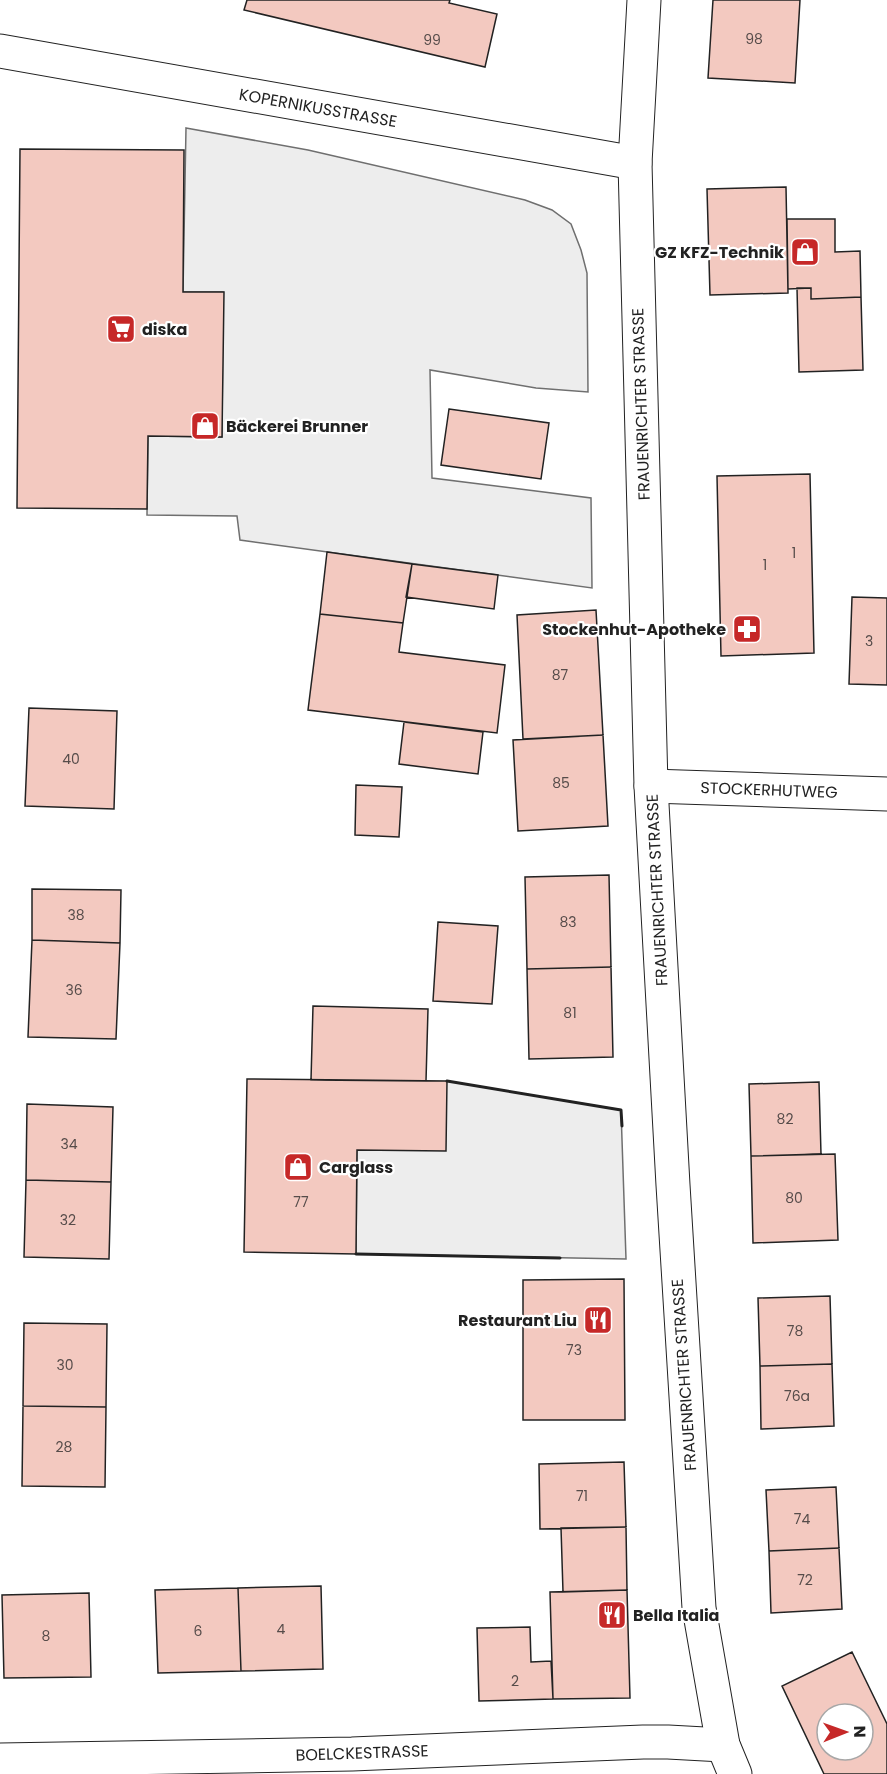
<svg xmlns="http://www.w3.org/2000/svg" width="887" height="1774" viewBox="0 0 887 1774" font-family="Poppins,sans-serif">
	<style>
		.parking { fill: #ededed; stroke: #6f6f6f; stroke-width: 1.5 }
		.building { fill: #f3c9c0; stroke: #222; stroke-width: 1.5; fill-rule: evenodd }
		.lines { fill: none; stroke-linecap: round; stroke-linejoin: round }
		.street-casing { stroke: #222; stroke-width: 35 }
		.secondary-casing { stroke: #222; stroke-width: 35 }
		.street { stroke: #fff; stroke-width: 33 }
		.secondary { stroke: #fff; stroke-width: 33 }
		.wall { stroke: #222; stroke-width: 3 }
		.labels { text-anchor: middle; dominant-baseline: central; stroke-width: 4.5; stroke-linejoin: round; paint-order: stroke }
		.number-label { font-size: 14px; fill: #564c4a }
		.street-label { font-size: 16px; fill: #222; stroke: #fff }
		.poi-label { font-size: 16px; font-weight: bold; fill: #222; stroke: #fff; text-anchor: start }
	</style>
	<rect width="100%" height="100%" fill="#fff"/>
	<path class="parking" d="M186,128L308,150L525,200L552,210L571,224L581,250L587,273L588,392L536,388L430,370L432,478L591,498L592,588L240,540L237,516L147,515L148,436L222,437L223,292H183Z
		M447,1081L621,1110L626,1259L356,1254L357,1150Z"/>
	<path class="building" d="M247,0H450L449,3L497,14L485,67L244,10Z
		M713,0H800L795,83L708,78Z
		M20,149L184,150L183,292H224L222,437L148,436L147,509L17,508Z
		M786,187L788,293L710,295L707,189Z
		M787,219H835V252L860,251L861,297L811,299V288L788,289Z
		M797,288H811V299L861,297L863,370L799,372Z
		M449,409L549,423L541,479L441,465Z
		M810,474L814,653L721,656L717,476Z
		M327,552L412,564L403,623L320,614Z
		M412,564L498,575L494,609L406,597Z
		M852,597L887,598V685L849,684Z
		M596,610L603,735L523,739L517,615Z
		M320,614L403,623L399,652L505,665L497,733L308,710Z
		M29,708L117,711L114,809L25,806Z
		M404,722L483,732L478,774L399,764Z
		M603,735L608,826L518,831L513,740Z
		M356,785L402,787L399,837L355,835Z
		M609,875L611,967L527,969L525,877Z
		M32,889L121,890L120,943L32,940Z
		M438,922L498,926L492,1004L433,1001Z
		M32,940L120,943L116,1039L28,1037Z
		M611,967L613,1057L529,1059L527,969Z
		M313,1006L428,1009L426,1081L311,1080Z
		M247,1079L447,1081L446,1151L357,1150L356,1254L244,1252Z
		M819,1082L821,1154L751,1156L749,1084Z
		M27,1104L113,1107L111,1182L26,1180Z
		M835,1154L838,1240L753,1243L751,1156Z
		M26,1180L111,1182L109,1259L24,1257Z
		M624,1279L625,1420H523V1280Z
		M830,1296L832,1364L760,1366L758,1298Z
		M24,1323L107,1324L106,1407L23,1406Z
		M832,1364L834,1426L761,1429L760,1366Z
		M23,1406L106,1407L105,1487L22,1486Z
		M624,1462L626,1527L540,1529L539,1464Z
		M836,1487L839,1548L769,1551L766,1490Z
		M626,1527L627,1590L563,1592L561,1528Z
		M839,1548L842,1609L771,1613L769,1551Z
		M321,1586L323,1669L241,1671L238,1588Z
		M238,1588L241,1671L158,1673L155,1590Z
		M627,1590L630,1698L553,1699L550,1592Z
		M89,1593L91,1677L4,1678L2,1595Z
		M530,1627L531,1662L551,1661L553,1699L479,1701L477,1628Z
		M852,1652L887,1724V1774H824L782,1686ZM827,1714H863V1750H827Z"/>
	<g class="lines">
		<g class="street-casing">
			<path id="street" d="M0,51L635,163
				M651,786L887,794
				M0,1760L352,1754L643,1742H668L723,1745"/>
		</g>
		<g class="secondary-casing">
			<path id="secondary" d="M644,0L635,163L651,786L673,1185L699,1608L723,1745L735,1774"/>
		</g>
		<use href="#street" class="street"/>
		<use href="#secondary" class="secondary"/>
		<path class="wall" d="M447,1081L621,1110L622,1126
			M356,1254L560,1258"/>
	</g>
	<defs>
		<g id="shop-square" transform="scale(1.5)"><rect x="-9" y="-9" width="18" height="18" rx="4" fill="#c62828" stroke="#fff"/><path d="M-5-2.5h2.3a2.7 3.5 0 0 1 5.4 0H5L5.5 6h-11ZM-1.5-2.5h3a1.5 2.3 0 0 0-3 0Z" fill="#fff"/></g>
		<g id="supermarket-square" transform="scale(1.5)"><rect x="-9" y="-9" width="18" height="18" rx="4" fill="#c62828" stroke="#fff"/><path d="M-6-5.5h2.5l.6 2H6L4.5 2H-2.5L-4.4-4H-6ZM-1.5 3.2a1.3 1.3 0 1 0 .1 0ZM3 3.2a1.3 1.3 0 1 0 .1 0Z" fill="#fff"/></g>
		<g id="pharmacy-square" transform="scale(1.5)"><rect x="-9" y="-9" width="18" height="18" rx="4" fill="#c62828" stroke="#fff"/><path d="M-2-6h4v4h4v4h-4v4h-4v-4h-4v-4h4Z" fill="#fff"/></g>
		<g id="restaurant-square" transform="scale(1.5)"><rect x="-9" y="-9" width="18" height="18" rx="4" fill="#c62828" stroke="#fff"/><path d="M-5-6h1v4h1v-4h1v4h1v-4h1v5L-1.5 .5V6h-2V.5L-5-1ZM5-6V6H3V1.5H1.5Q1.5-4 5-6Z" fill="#fff"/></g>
	</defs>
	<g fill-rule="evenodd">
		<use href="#shop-square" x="805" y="252"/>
		<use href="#supermarket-square" x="121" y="329"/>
		<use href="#shop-square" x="205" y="426"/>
		<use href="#pharmacy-square" x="747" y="629"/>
		<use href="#shop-square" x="298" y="1167"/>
		<use href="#restaurant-square" x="598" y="1320"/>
		<use href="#restaurant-square" x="612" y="1615"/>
	</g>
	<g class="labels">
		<g class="number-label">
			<text x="754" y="39">98</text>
			<text x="432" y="40">99</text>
			<text x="794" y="553">1</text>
			<text x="765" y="565">1</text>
			<text x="869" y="641">3</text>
			<text x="560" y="675">87</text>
			<text x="71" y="759">40</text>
			<text x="561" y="783">85</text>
			<text x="76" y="915">38</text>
			<text x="568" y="922">83</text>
			<text x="74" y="990">36</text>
			<text x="570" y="1013">81</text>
			<text x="785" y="1119">82</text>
			<text x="69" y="1144">34</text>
			<text x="794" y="1198">80</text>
			<text x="301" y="1202">77</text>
			<text x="68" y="1220">32</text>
			<text x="795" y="1331">78</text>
			<text x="574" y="1350">73</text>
			<text x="65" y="1365">30</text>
			<text x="797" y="1396">76a</text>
			<text x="64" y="1447">28</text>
			<text x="582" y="1496">71</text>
			<text x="802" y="1519">74</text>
			<text x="805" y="1580">72</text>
			<text x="281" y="1629">4</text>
			<text x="198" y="1631">6</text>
			<text x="46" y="1636">8</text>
			<text x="515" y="1681">2</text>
		</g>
		<g class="street-label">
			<text transform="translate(318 108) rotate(10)">KOPERNIKUSSTRASSE</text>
			<text transform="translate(641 404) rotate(-92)">FRAUENRICHTER STRASSE</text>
			<text transform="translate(769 790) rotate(2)">STOCKERHUTWEG</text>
			<text transform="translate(657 890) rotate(-93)">FRAUENRICHTER STRASSE</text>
			<text transform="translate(684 1375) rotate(-94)">FRAUENRICHTER STRASSE</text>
			<text transform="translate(362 1753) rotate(-2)">BOELCKESTRASSE</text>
		</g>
		<g class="poi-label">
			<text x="784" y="252" text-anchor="end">GZ KFZ-Technik</text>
			<text x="142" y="329">diska</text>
			<text x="226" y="426">Bäckerei Brunner</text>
			<text x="726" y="629" text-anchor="end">Stockenhut-Apotheke</text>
			<text x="319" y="1167">Carglass</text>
			<text x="577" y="1320" text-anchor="end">Restaurant Liu</text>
			<text x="633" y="1615">Bella Italia</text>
		</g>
	</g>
	<g transform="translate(845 1732) rotate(89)"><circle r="28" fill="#ffffff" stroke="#a7a7a7" stroke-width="1.5"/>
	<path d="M0-4.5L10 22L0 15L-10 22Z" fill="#c62828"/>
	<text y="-9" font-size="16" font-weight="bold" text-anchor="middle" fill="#222222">N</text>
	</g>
</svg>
